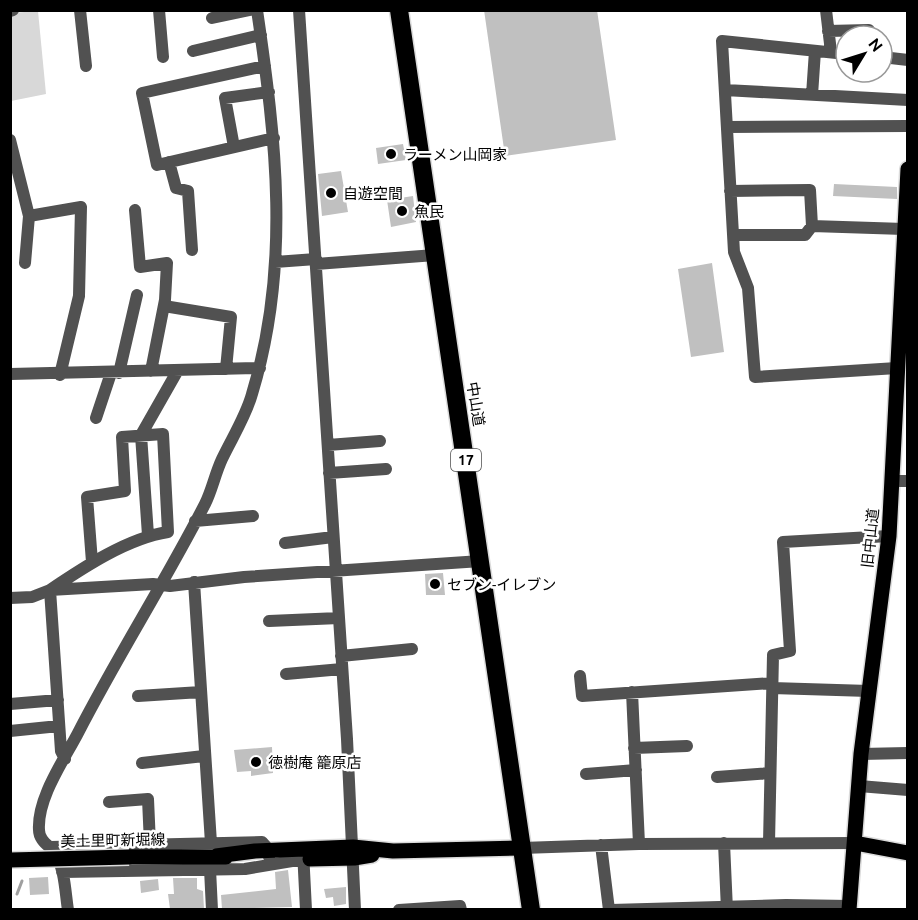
<svg xmlns="http://www.w3.org/2000/svg" width="918" height="920" viewBox="0 0 918 920" font-family="Ubuntu,'Noto Sans JP',sans-serif">
	<style>
		.green { fill: #d8d8d8 }
		.lines { fill: none; stroke-linecap: round; stroke-linejoin: round }
		.stream { stroke: #9f9f9f; stroke-width: 3 }
		.building { fill: #c0c0c0 }
		.major-casing { stroke: #dbdbdb; stroke-width: 18 }
		.highway-casing { stroke: #dbdbdb; stroke-width: 21 }
		.minor { stroke: #515151; stroke-width: 12 }
		.major { stroke: #000; stroke-width: 15 }
		.highway { stroke: #000; stroke-width: 18 }
		.major-bridge-casing { stroke: #dbdbdb; stroke-width: 18; stroke-linecap: butt }
		.major-bridge { stroke: #000; stroke-width: 15 }
		.poi-dot { fill: #000; stroke: #fff; stroke-width: 2 }
		.labels { text-anchor: middle; dominant-baseline: central; stroke-width: 5; stroke-linejoin: round; paint-order: stroke }
		.shield { fill: #fff; stroke: #4c4c4c; stroke-width: 1.5 }
		.shield-label { font-size: 14px; font-weight: bold; fill: #000 }
		.poi-label { font-size: 15px; fill: #000; stroke: #fff; text-anchor: start }
		.street-label { font-size: 15px; fill: #000; stroke: #fff }
	</style>
	<rect width="100%" height="100%" fill="#fff"/>
	<path class="green" d="M38,11L46,94L11,101V13Z"/>
	<g class="lines">
		<path class="stream" d="M17,894L22,881"/>
	</g>
	<path class="building" d="M484,10H597L616,140L505,156Z
		M403,144L406,160L378,164L376,148Z
		M341,171L348,212L322,216L318,174Z
		M834,184L897,187V199L833,196Z
		M413,196L416,222L391,227L387,200Z
		M712,263L724,352L691,357L678,269Z
		M443,573L445,595H426L425,574Z
		M272,747L273,773L251,776V771L237,772L234,750Z
		M288,870L292,907L222,909L221,895L276,889L275,872Z
		M48,877L49,894L30,895L29,878Z
		M173,878H197V889L203,891L204,909H170L168,894H174Z
		M158,879L159,890L141,893L140,881Z
		M346,887V904L334,906L333,897L326,898L324,889Z"/>
	<g class="lines">
		<g class="major-casing">
			<path id="major" d="M855,843L908,853
				M216,856L255,851L353,847L393,851L522,848
				M129,857H226
				M310,859L354,858L372,855
				M849,910L861,754L889,536L908,169"/>
		</g>
		<g class="highway-casing">
			<path id="highway" d="M399,10L531,910"/>
		</g>
		<path class="minor" d="M80,10L86,66
			M159,10L163,57
			M299,10L347,739L355,910
			M826,10L831,52
			M10,11L13,10
			M212,18L250,10
			M828,31L869,30L868,36
			M193,51L261,35
			M846,54L722,41L734,252L748,288L755,377L897,368
			M882,57L908,60
			M265,66L142,93L157,165L274,138
			M725,90L908,100
			M812,95L815,51
			M727,127L908,126
			M10,140L29,216L25,263
			M234,147L225,98L269,92
			M169,162L176,188L188,191L192,250
			M730,191L810,190L812,226L805,235H733
			M135,210L140,267L167,263L165,300L151,371
			M29,216L81,207L79,296L60,375
			M812,226L904,229
			M275,262L316,259
			M316,264L435,255
			M164,306L231,317L226,369
			M119,373L137,295
			M10,374L260,368
			M96,418L111,373
			M328,445L380,441
			M329,473L386,469
			M893,481H908
			M195,521L253,516
			M148,535L141,435L178,370
			M285,543L333,537
			M194,582L211,843
			M10,598L32,597L50,590L153,584L170,586L244,577L481,561
			M269,621L339,618
			M341,656L412,649
			M286,674L342,669
			M580,676L582,696L772,683
			M772,688L869,691
			M632,692L639,844
			M138,696L201,692
			M10,704L58,700
			M10,731L59,726
			M634,748L687,746
			M861,754L908,753
			M65,759L61,751L50,590C84,567 128,538 168,532L163,434L122,437L125,491L87,497L92,562
			M142,763L204,756
			M586,774L636,770
			M717,777L770,773
			M859,786L908,790
			M109,802L148,799L150,844
			M724,843L727,910
			M769,843L773,655L790,651L783,542L889,536
			M601,845L609,910
			M50,847L262,842L269,850V857
			M522,848L639,844L855,843
			M303,851L306,910
			M210,869L212,910
			M62,872L245,869L304,859
			M68,910C65,891 65,869 55,853C50,846 39,841 39,830C37,798 64,760 78,733C118,655 165,582 205,504C212,490 215,474 222,459C232,438 246,416 252,394C291,266 276,139 257,10
			M399,910L460,906L461,910
			M611,910L786,905
			M786,910V905L849,906"/>
		<use href="#major" class="major"/>
		<use href="#highway" class="highway"/>
		<g class="major-bridge-casing">
			<path id="major-bridge" d="M10,860L129,857"/>
		</g>
		<use href="#major-bridge" class="major-bridge"/>
	</g>
	<g class="poi-dot">
		<circle cx="391" cy="154" r="6"/>
		<circle cx="331" cy="193" r="6"/>
		<circle cx="402" cy="211" r="6"/>
		<circle cx="435" cy="584" r="6"/>
		<circle cx="256" cy="762" r="6"/>
	</g>
	<g class="labels">
		<rect class="shield" x="451" y="449" width="30" height="22" rx="4.5"/>
		<g class="shield-label">
			<text x="466" y="460">17</text>
		</g>
		<g class="poi-label">
			<text x="403" y="154">ラーメン山岡家</text>
			<text x="343" y="193">自遊空間</text>
			<text x="414" y="211">魚民</text>
			<text x="447" y="584">セブン-イレブン</text>
			<text x="268" y="762">徳樹庵 籠原店</text>
		</g>
		<g class="street-label">
			<text transform="translate(476 404) rotate(81)">中山道</text>
			<text transform="translate(870 538) rotate(-84)">旧中山道</text>
			<text transform="translate(113 840) rotate(-1)">美土里町新堀線</text>
		</g>
	</g>
	<rect width="918" height="920" fill="none" stroke="#000000" stroke-width="24"/>
	<g transform="translate(864 54) rotate(52)"><circle r="28" fill="#ffffff" stroke="#999999" stroke-width="1.5"/>
	<path d="M0-4.5L10 22L0 15L-10 22Z" fill="#000000"/>
	<text y="-9" font-size="16" font-weight="bold" text-anchor="middle" fill="#000000">N</text>
	</g>
</svg>
